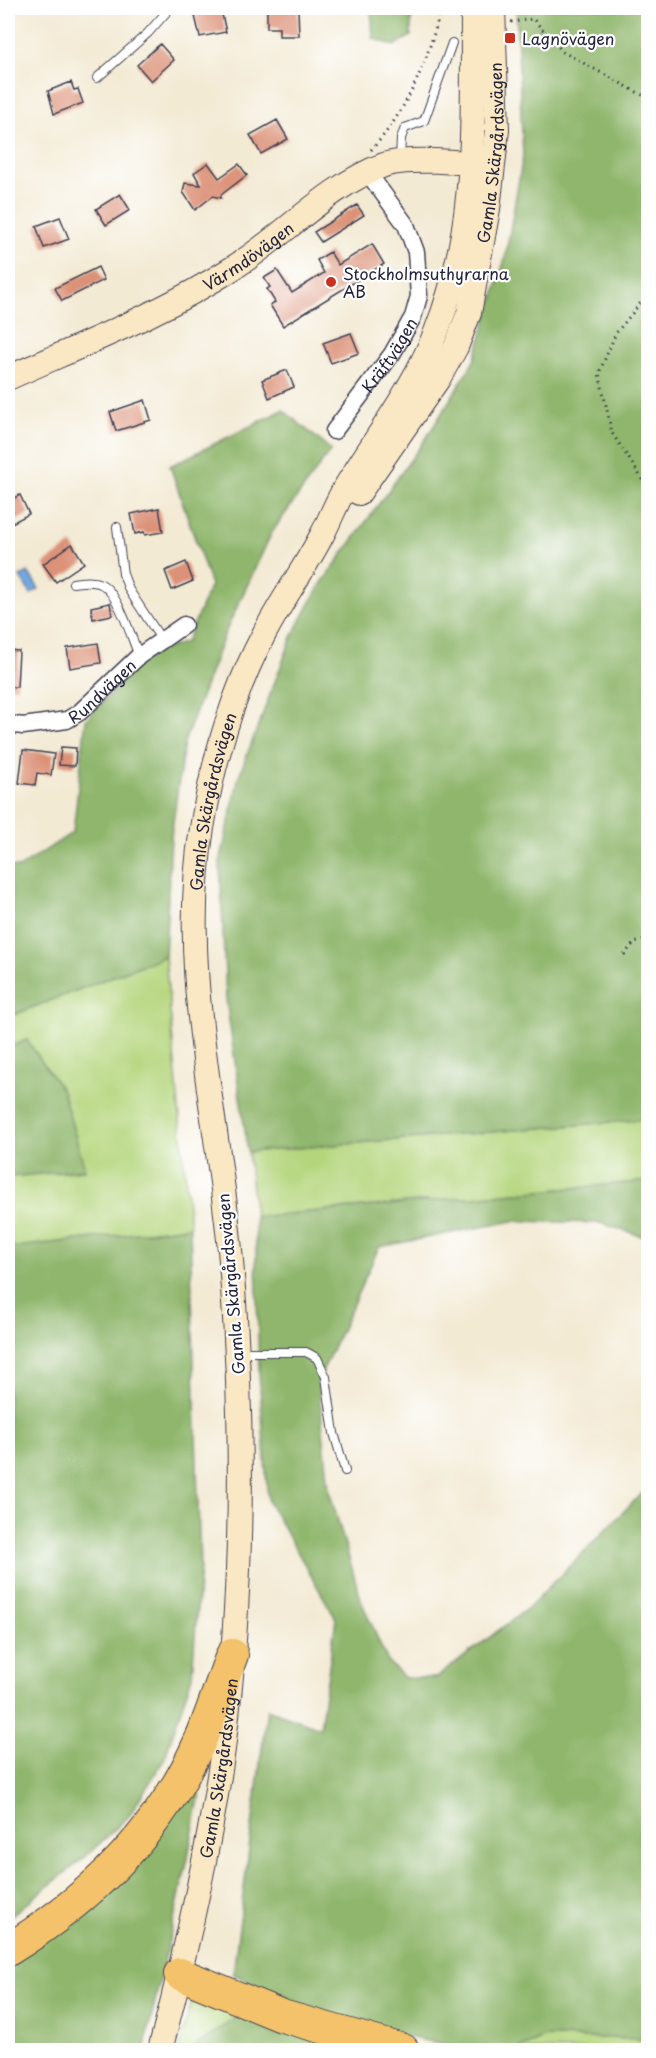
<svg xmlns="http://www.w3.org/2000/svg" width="656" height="2058" viewBox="0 0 656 2058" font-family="'Playpen Sans',sans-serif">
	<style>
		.green { fill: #b4d57c; stroke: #6b7c5c; stroke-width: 1.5 }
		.forest { fill: #8fb66c; stroke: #586c54; stroke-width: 1.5 }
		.water { fill: #72a9e0; stroke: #4a668e; stroke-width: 1.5 }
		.building { fill: #dc9278 }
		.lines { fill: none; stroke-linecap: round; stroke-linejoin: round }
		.lane-casing { stroke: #414052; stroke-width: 10 }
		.street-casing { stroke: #414052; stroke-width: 19 }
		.secondary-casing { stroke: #414052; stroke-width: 26 }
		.highway-casing { stroke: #414052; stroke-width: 34 }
		.path { stroke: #414052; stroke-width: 3; stroke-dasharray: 1.5 4.5; stroke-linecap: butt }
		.lane { stroke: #fff; stroke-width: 8 }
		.street { stroke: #fff; stroke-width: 16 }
		.secondary { stroke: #fae7c3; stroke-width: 24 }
		.highway { stroke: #f3c26a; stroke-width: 32 }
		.poi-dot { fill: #c8321e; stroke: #fff; stroke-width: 2 }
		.labels { text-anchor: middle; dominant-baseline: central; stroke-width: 4.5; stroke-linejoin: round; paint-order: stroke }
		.poi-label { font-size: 16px; fill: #22223b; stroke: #fff; text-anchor: start }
		.street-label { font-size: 16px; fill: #22223b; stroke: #fff }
	</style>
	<rect width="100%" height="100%" fill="#fff"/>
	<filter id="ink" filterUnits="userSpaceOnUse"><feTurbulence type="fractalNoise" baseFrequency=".0167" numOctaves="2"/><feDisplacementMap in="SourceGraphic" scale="12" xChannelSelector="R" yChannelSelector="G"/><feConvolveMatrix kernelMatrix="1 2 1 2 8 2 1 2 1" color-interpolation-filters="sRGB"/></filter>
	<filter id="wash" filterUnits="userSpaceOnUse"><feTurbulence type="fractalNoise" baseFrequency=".008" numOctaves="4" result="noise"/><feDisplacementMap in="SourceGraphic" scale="24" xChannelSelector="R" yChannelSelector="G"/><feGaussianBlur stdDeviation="1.35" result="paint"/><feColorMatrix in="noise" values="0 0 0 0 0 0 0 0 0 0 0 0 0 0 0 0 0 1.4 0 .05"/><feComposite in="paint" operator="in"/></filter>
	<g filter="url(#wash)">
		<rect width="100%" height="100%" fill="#f3ead4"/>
		<path class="green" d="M165,956L190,1227L8,1248V1177L84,1170L27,1040L8,1048V1017Z
			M648,1119V1181L255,1217L248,1152Z
			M198,1996L245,2012L197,2045L195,2050H178L192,2000Z
			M546,2037L648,2039V2050H515Z"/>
		<path class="forest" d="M371,8H411V36L394,46L373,38Z
			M516,8H648V1119L248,1152L226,999L220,862L239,776L292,637L319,587L427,437L474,361L505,259L523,156Z
			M283,410L331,450L272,532L225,633L184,743L171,837L165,956L8,1017V866L19,868L73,832L86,719L142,661L161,650L186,642L211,585L170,466Z
			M27,1040L62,1090L85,1169L8,1177V1048Z
			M648,1181V1238L600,1223L513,1221L379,1247L318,1381L329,1490L362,1603L388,1662L405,1678H436L528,1608L648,1487V2039L546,2037L515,2050H475L343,2025L233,1974L267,1709L320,1728L336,1619L268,1501L259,1373L255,1217Z
			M190,1227L200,1569L192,1676L164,1760L128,1817L84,1858L8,1918V1248Z
			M206,1761L187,1862L144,2050H8V1962Z
			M245,2012L348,2050H195L197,2045Z"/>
		<path class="water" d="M28,572L39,589L31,594L20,577Z"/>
		<g id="blocks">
			<path class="building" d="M267,8H298L299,36H279V28H267Z
				M221,10L226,32L200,37L195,16Z
				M160,44L174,60L151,81L137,65Z
				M71,82L74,90L78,89L83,103L54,114L48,91Z
				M277,120L288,139L261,154L250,135Z
				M208,163L219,178L239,164L247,175L221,195V198L213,196L195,210L183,192L185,183L201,185L194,173Z
				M120,194L130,210L106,225L96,209Z
				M357,205L364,215L321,242L314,232Z
				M60,217L69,239L44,248L36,226Z
				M372,244L384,264L283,326L270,305L275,302L267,289L270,287L264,278L277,270L292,293L324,273L317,260L330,252L338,265Z
				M98,267L104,280L62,301L55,288Z
				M351,333L359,353L331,363L323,343Z
				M287,370L294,387L269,398L262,380Z
				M145,400L151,420L116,431L110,412Z
				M20,495L29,514L8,525V501Z
				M159,508L163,532L145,535L144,532L135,534L131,514Z
				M72,544L84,563L56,582L43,564Z
				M186,562L193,581L172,590L165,571Z
				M110,603L112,615L93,619L91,607Z
				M98,643L101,663L70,668L67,648Z
				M8,650L19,651L17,687H8Z
				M61,747L76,748L75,766L59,765Z
				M23,750L54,754L51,775L37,773L35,785L19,783Z"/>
		</g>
	</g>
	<g filter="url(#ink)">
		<use href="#blocks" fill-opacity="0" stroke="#414052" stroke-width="1.5"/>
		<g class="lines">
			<g class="lane-casing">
				<path id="lane" d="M97,78L148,33L170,8
					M400,159L401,138L405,128L424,121L452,43
					M117,527L123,574L129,590L161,639
					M73,583C82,582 92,580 101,584C118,592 132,639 139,656
					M239,1352H306L317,1358L326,1377L334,1433L345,1471"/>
			</g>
			<g class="street-casing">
				<g id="street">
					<path id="s1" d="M334,431L392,354L413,317L419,296L416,252L406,225L368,173"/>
					<path id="s2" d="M8,724L23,726L67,720L80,712L139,656L184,625"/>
				</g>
			</g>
			<g class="secondary-casing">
				<g id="secondary">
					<path id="s3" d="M8,378C84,344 163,313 233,268C283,237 329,185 384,165C406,157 464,162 489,165"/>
					<path id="s4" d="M359,493L438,379L456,347L469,313L488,209L497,130L493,8"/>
					<path id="s5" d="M160,2050C186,1952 209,1850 223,1749C244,1587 244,1423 231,1261C219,1117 178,973 202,828C213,762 232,695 263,636C281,601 304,570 322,535C330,520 336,503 345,488C376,437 414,388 436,332C479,224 472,121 473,8"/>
				</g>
			</g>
			<g class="highway-casing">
				<path id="highway" d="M8,1950C90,1899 161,1831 200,1741C212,1713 221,1683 232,1655
					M180,1974L282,2016L403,2050"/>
			</g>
			<path class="path" d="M511,22L533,19L563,52L648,98
				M371,150C408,110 428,60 441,8
				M648,294L616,333L599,373L612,433L648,488
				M624,955L634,943L648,939"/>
			<use href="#lane" class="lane"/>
			<use href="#street" class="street"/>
			<use href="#secondary" class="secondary"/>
			<use href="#highway" class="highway"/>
		</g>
	</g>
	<g class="poi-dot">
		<rect x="504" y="32" width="12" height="12" rx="3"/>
		<circle cx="331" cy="282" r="6"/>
	</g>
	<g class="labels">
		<g class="poi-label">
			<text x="522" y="38">Lagnövägen</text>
			<text x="343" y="273">Stockholmsuthyrarna<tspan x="343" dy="18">AB</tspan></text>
		</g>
		<g class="street-label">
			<text stroke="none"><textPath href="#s4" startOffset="374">Gamla Skärgårdsvägen</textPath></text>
			<text stroke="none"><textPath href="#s3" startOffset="270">Värmdövägen</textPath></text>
			<text stroke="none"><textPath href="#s1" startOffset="94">Kräftvägen</textPath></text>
			<text stroke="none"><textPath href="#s2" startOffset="105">Rundvägen</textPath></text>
			<text stroke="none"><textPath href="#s5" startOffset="1260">Gamla Skärgårdsvägen</textPath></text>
			<text transform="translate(230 1284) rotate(-95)">Gamla Skärgårdsvägen</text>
			<text stroke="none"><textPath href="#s5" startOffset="288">Gamla Skärgårdsvägen</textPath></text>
		</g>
	</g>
	<rect width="656" height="2058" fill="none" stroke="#fff" stroke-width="30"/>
</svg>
